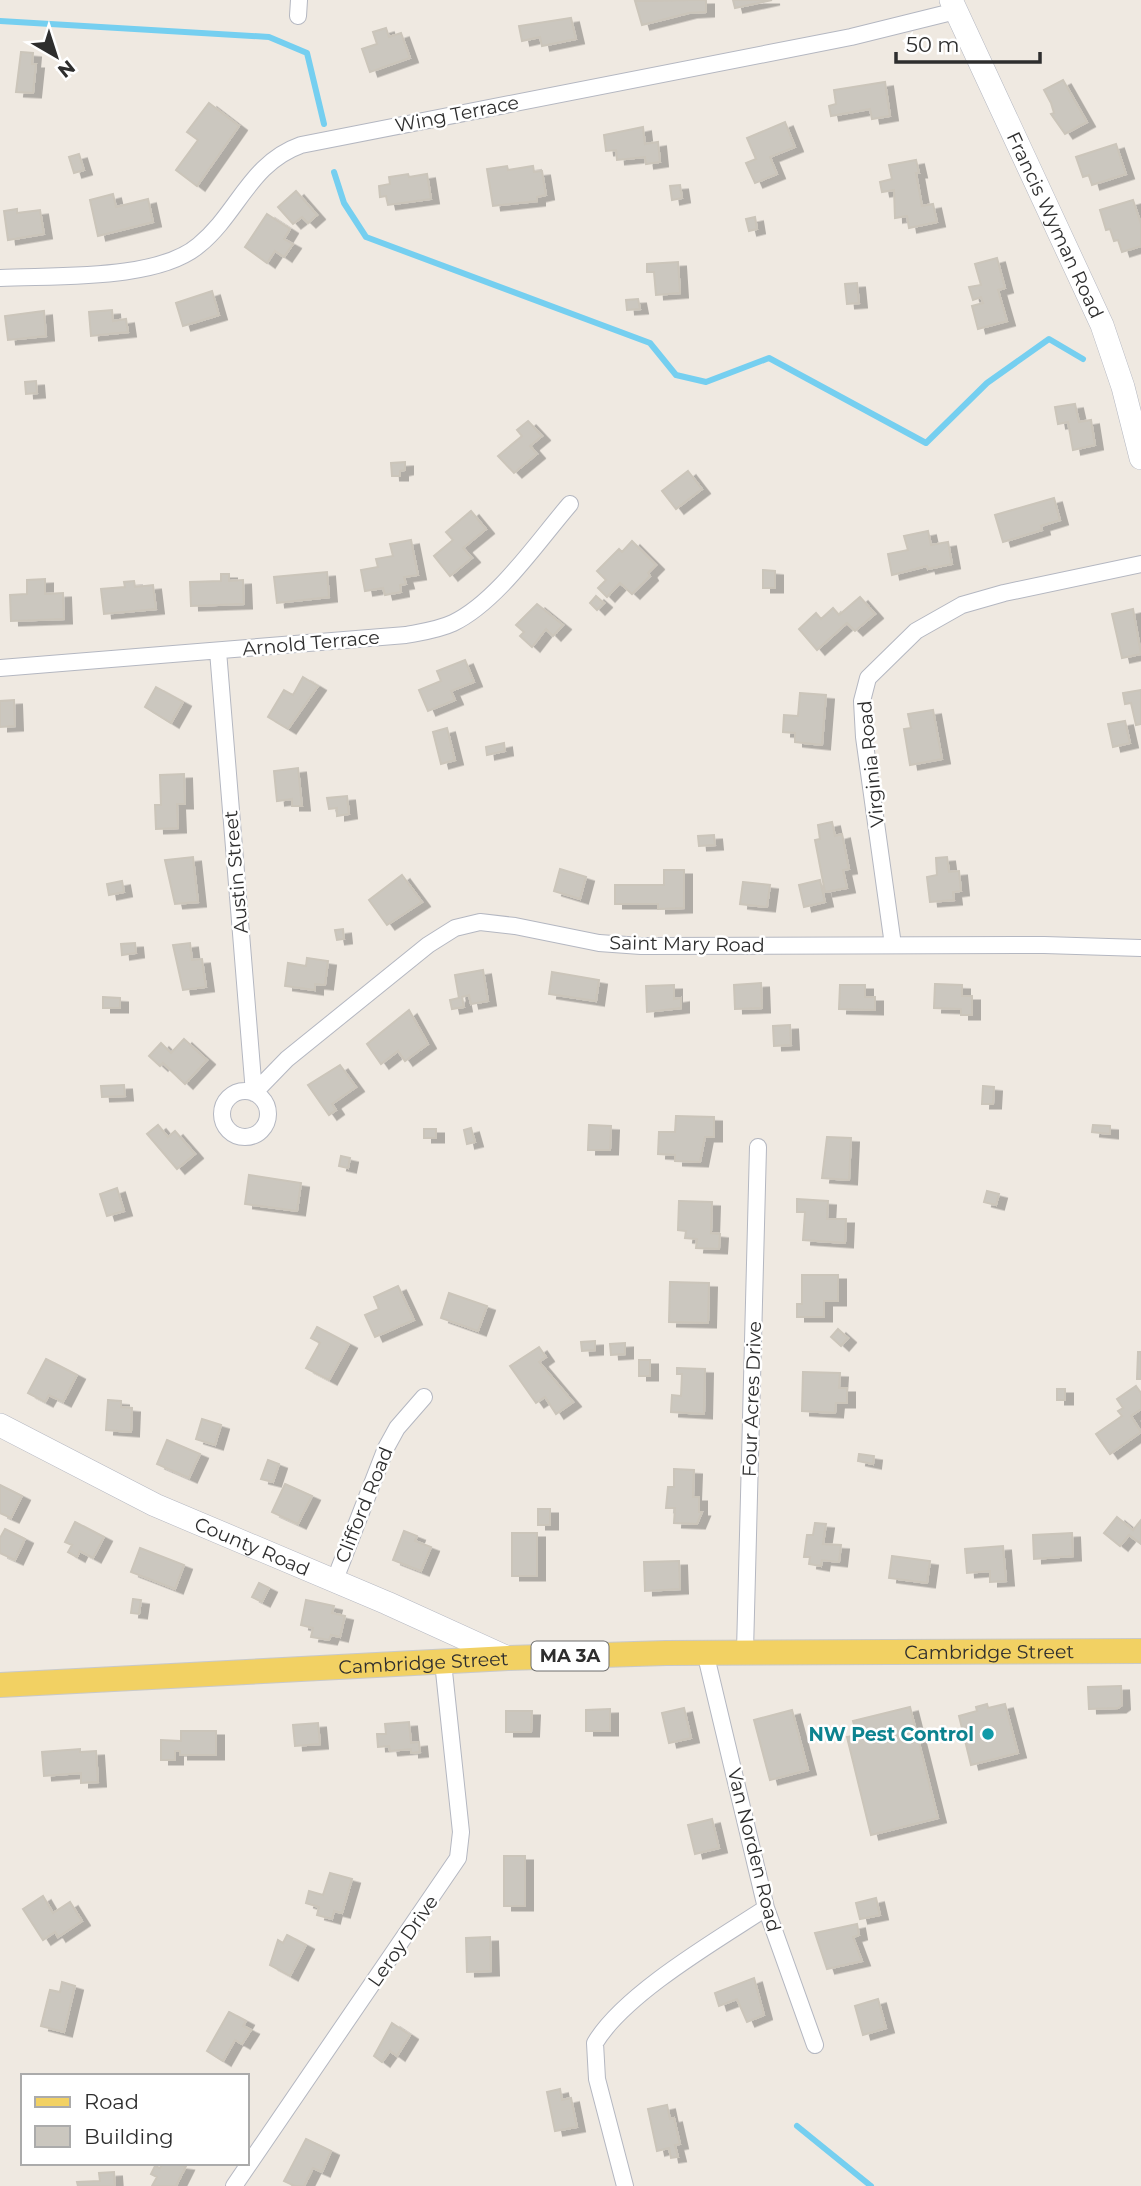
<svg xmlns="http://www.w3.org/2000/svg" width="1141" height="2186" viewBox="0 0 1141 2186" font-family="Montserrat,sans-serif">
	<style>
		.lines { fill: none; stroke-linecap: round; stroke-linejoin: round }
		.stream { stroke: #75cff0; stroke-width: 6 }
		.building { fill: #cbc7bf; stroke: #cbc5ba; stroke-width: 2; filter: url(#shadow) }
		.street-casing { stroke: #b4b7c1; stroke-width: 18 }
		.secondary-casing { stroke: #b4b7c1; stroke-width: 24 }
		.primary-casing { stroke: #c9c9c9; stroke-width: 26 }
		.street { stroke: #fff; stroke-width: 16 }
		.secondary { stroke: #fff; stroke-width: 23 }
		.primary { stroke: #f2d163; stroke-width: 24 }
		.culture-dot { fill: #0f9aa8; stroke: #fff; stroke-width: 2.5 }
		.labels { text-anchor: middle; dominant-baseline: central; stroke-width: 5; stroke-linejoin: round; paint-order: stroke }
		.shield { fill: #fff; stroke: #6d6d6d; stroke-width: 2 }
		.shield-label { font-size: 18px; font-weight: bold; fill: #2e2e2e }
		.street-label { font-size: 19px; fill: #2e2e2e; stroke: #fff }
		.culture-label { font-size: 19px; font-weight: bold; fill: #0d838f; stroke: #fff; text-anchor: end }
	</style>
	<defs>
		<filter id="shadow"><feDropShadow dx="8" dy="4.5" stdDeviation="0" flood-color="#0004"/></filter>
	</defs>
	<rect width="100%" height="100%" fill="#efe9e1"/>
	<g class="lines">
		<path class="stream" d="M0,21L269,37L307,53L324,124
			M334,172L344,203L366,237L650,343L676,375L706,382L769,358L926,443L987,383L1049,339L1083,359
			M797,2126L871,2186"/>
	</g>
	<path class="building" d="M706,0V12L689,13L642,25L635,1Z
		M733,0H772L735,8Z
		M571,18L576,39L542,46L540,37L522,41L519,26Z
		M386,28L389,37L401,33L410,58L370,72L362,49L377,44L373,32Z
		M21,52L33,53L32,64H36L33,93L16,92Z
		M1063,80L1087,122L1065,134L1051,114L1054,113L1051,103L1044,90Z
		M885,82L890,116L872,119L870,109L831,116L829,106L836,104L834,90Z
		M209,103L239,126L197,186L176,170L198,140L187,132Z
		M785,122L795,147L770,157L777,174L755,183L746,163L756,159L747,138Z
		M643,127L645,144L658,142L660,162L646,164L645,157L617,160L616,150L606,151L604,135Z
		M1116,144L1126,174L1092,185L1089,175L1083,177L1076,157Z
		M79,154L84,170L74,173L69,157Z
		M916,160L919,173H916L922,206L933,204L937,222L909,228L907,216L895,218L894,190L882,192L880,182L892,179L889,165Z
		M507,166L508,170L533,166L534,172L542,171L546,195L537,197V201L493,206L487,169Z
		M408,174L409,177L427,174L431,199L388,205L386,196L380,197L379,186L390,184L389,177Z
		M680,185L682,198L672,200L670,186Z
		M296,191L317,215L308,223L302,217L293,224L278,207Z
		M113,194L116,207L148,199L153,222L98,236L90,200Z
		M1133,200L1141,224V246L1122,252L1118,240L1114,241L1110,229L1106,230L1100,210Z
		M17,209V213L40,210L44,234L8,240L4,211Z
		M267,214L290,229L284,239L293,244L284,257L275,251L267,263L245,247Z
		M755,217L757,229L749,231L746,219Z
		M997,258L1005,288L998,290L1007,321L978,329L972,306L983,303L981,297L973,300L969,287L981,285L975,264Z
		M678,262L680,293L656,295L654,272H647V264Z
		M857,283L859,303L847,304L845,284Z
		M212,291L219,315L183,326L176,303Z
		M638,299L640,309L627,310L626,300Z
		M112,310L113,321L126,319L128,332L91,336L89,312Z
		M44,311L46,336L8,340L5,316Z
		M36,381L37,393L26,394L25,382Z
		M1075,404L1079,422L1091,420L1095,445L1073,450L1068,422L1058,424L1055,407Z
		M528,421L542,436L530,446L537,454L514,473L498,456L522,436L517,430Z
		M405,462V470L400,471V476H392L391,463Z
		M688,471L702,489L676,509L662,491Z
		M1054,498L1060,520L1041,526L1042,530L1003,542L995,515Z
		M471,511L486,529L463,548L472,558L450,576L434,556L453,540L446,532Z
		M928,531L931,545L948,542L952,564L928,569L927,566L892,575L888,554L908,550L904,536Z
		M411,540L418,575L404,577L406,584L400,585L401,592L385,595L383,588L365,591L361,570L378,567L376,559L393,556L390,544Z
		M632,541L656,565L648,573L650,576L632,594L620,583L607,597L598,588L606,580L597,571L619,549L622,552Z
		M763,570L775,571V588H763Z
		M327,572L329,597L277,603L274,577Z
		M221,574H229V581L243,580L244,604L191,606L190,582L221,581Z
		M45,579V594L63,593L64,619L11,621L10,595L27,594V580Z
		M134,581L135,587L153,585L156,609L104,614L101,589L125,587L124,582Z
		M596,596L604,603L597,610L590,603Z
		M860,597L875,614L855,631L847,623L817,650L799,629L816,613L821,619L833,608L839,615Z
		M537,604L563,625L553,636L546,629L532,647L520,636L524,632L516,625Z
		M1133,609L1141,654L1122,658L1112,614Z
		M465,660L474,682L451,691L455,700L428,711L419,690L441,681L437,671Z
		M303,677L318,686L288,729L268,717L284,690L293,695Z
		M156,687L183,702L171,723L145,707Z
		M1141,690V724L1136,725L1131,703L1125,704L1123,693Z
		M800,693L826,695L822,745L795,742V733L783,732L784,715L798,716Z
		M14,700L15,726L0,727V701Z
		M933,710L942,759L910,765L904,729L911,728L908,714Z
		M1125,721L1130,743L1113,747L1108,724Z
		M447,728L455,760L441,764L433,732Z
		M504,743L505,751L487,755L486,747Z
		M298,768L302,806H292V799L277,801L274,771Z
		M184,774L185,804H177L178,828L156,829L155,805H161L160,775Z
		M347,796L349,814L337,816V808L329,809L327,798Z
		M832,822L835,836L842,834L849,869L843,870L847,888L825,892L815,840L820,839L818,825Z
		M714,835L715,845L699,846L698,836Z
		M193,857L198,902L175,904L165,860Z
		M947,857L949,872L959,871L961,891L953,892L954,900L930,902L927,877L937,875L936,858Z
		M560,869L586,877L580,899L554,891Z
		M664,870H684V908L658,909V904H615V885H664Z
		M402,875L422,902L387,925L369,900Z
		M820,880L825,902L804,907L799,885Z
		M122,881L124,892L109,895L107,884Z
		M743,882L770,885L767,907L740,904Z
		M343,929L344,939L337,940L335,930Z
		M135,943L136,953L122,955L121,944Z
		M190,943L192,960L202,959L206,987L183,990L173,945Z
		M307,958L328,961L325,985L315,984V990L285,986L288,963L306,966Z
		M483,970L488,1001L471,1004L469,995L462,997L464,1007L452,1009L450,1000L459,998L455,975Z
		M552,972L599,980L596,1001L549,994Z
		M761,983L762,1008L735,1009L734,985Z
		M935,984L962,985V996H972V1015H961V1009L934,1008Z
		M674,985V999L681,998V1008L647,1012L646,986Z
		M840,985H865V997H875V1010L839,1009Z
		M103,997L120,998V1008H103Z
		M409,1010L428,1044L405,1061L398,1051L381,1064L367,1044Z
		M790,1025L791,1045L774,1046L773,1026Z
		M184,1039L207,1060L185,1084L163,1063L160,1066L149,1056L161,1043L171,1053Z
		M340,1065L356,1087L332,1104L336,1110L329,1115L308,1085Z
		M124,1085L125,1096L102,1097L101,1086Z
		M983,1086L994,1087L993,1104H982Z
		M676,1116L714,1117V1137H705L700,1162L675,1161V1155L658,1154L659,1132H675Z
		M158,1125L168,1137L175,1131L195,1154L177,1169L147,1134Z
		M589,1125L611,1126L610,1150H588Z
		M1093,1125L1110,1126V1134L1092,1132Z
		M471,1128L475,1142L467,1144L464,1130Z
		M424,1129H436V1138H424Z
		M827,1137L851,1138L849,1180L822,1178Z
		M341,1156L350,1158L348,1168L339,1166Z
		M249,1175L301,1183L297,1211L245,1204Z
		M117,1188L124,1211L107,1216L100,1194Z
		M987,1191L999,1194L996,1205L984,1202Z
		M797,1199L828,1201L827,1219H846L845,1243L803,1240L805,1212H797Z
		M679,1201L712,1202L711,1233L720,1234L719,1249L696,1248L697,1239L685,1238L686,1231L678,1230Z
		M802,1275H838V1301H824V1317H797V1304H802Z
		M670,1282L709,1283L708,1323L669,1322Z
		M398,1286L414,1320L375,1337L365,1315L379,1309L374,1297Z
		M449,1293L487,1306L478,1331L441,1318Z
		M317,1327L349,1344L329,1380L306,1368L320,1343L311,1338Z
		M838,1329L848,1338L841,1346L831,1337Z
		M595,1341V1350L582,1351L581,1342Z
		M625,1343V1354L611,1355L610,1344Z
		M539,1347L546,1357L539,1362L573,1402L556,1414L545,1397L536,1403L510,1366Z
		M1138,1352H1141V1379H1137Z
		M46,1359L77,1375L63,1402L49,1395L45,1402L28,1393Z
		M639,1360H650V1376H639Z
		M677,1368L705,1369L704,1414L671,1412L672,1395L681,1396L682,1374H677Z
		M803,1372L840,1373L839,1388H847V1403H836L835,1413L802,1411Z
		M1136,1386L1141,1393V1409L1131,1416L1141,1432L1110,1454L1096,1434L1122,1416L1118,1411L1123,1408L1117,1399Z
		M1057,1389H1065V1400H1057Z
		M108,1400L121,1401V1407L132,1408L131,1432L106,1430Z
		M202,1419L221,1425L215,1445L196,1439Z
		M167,1440L200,1454L189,1478L157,1464Z
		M859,1454L874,1456L873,1464L858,1461Z
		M268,1460L279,1464L273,1482L261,1479Z
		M674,1469L694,1470L693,1497H699V1512H702L697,1524L674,1523L675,1508H666L668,1487H674Z
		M285,1484L312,1496L298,1524L272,1512Z
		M0,1485L22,1496L11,1518L0,1513Z
		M538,1509H550V1525H538Z
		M1117,1517L1133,1530L1141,1520V1544L1129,1535L1120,1546L1104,1533Z
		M75,1522L104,1537L93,1558L80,1551L77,1557L68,1552L72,1545L65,1542Z
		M815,1523L826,1524L823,1544L841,1545L839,1562L822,1560L821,1566L809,1564L810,1557H804L807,1535H813Z
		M5,1529L25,1539L15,1560L0,1553V1538Z
		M404,1531L417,1536L415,1541L431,1547L421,1571L393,1560Z
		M512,1533H537V1576H512Z
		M1072,1533L1073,1556L1034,1559L1033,1535Z
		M1003,1546L1006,1581L990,1582V1571L967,1573L965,1549Z
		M140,1548L184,1565L175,1589L131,1572Z
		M892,1556L930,1561L927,1583L889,1578Z
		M679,1561L680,1589L645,1591L644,1562Z
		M259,1583L269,1588L262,1602L252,1597Z
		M133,1599L141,1600L139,1614L131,1613Z
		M306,1600L334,1606L332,1613L345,1616L340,1637L331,1635L329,1640L311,1637L313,1628L301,1625Z
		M1121,1686L1122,1705L1118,1708L1089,1709L1088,1687Z
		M987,1704L988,1708L1005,1704L1018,1753L971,1765L959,1716L977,1711L976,1707Z
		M910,1707L938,1818L871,1835L847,1737L857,1735L853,1721Z
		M684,1708L691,1738L669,1743L662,1713Z
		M610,1709V1731H586V1710Z
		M792,1710L808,1770L770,1780L754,1720Z
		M506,1711H532L531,1732H506Z
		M409,1722L411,1743L419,1742L420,1752L411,1753V1749L390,1751L389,1746L378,1747L377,1734H386L385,1724Z
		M318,1723L320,1744L295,1746L293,1725Z
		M181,1731H216V1755H180V1751H175V1760H161V1740L181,1741Z
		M80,1749V1752L96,1751L98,1782L81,1783V1773L44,1776L42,1752Z
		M712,1819L719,1848L695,1854L688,1825Z
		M504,1856H525V1906H504Z
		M330,1873L352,1879L342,1913L334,1911L332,1919L317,1915L319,1907L306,1903L309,1891L323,1895Z
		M43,1896L53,1913L70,1902L82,1921L58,1937L55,1932L43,1940L23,1909Z
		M876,1898L880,1915L860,1919L856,1903Z
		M857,1924L859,1935L853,1937L862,1961L827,1969L815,1933Z
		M287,1935L306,1945L290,1976L270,1965L278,1940L283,1943Z
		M490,1937L491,1971L467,1972L466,1938Z
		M754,1978L764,2015L747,2022L737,1999L719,2006L715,1993Z
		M62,1982L75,1986L64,2032L41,2026L50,1990L60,1992Z
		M878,1999L886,2028L863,2035L855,2006Z
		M229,2012L246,2021L243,2026L251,2030L242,2044L235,2040L223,2061L207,2051Z
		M392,2023L410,2035L397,2056L390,2051L382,2062L374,2056Z
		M560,2089L562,2100L571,2098L577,2127L555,2131L547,2092Z
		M667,2105L670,2119L674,2118L680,2144L675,2145L678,2157L671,2158L669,2148L657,2151L648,2109Z
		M306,2139L331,2151L322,2172L313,2168L304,2186H295L284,2181Z
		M163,2163L186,2166L176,2186H152L157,2177L151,2174L155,2166L160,2168Z
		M114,2172L115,2186H78L77,2182L100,2181L99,2173Z"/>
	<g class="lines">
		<g class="street-casing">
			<path id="street" d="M298,16L299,0
				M0,278C55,275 157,281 199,245C238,213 250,163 301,145L851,37L956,11
				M218,651L254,1093
				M0,668L406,635C422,632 438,630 453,623C497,602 538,541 570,504
				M893,945L864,737L862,701L868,678L916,631L962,605L1004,593L1141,564
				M222 1114a23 23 0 1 1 46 0a23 23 0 1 1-46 0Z
				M254,1093L287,1059L428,945L455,928L480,922L515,926L599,943L641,946L1044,945L1141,948
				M334,1582L386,1448L397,1428L424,1397
				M745,1651L758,1147
				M705,1652L766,1908L815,2045
				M234,2186L458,1858L461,1832L443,1662
				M625,2186L597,2079L595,2043C624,1994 717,1940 766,1908"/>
		</g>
		<g class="secondary-casing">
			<g id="secondary">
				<path id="s1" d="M951,0L1102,325L1123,387L1141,458"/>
				<path id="s2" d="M0,1425L155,1505L387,1603L508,1658"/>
			</g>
		</g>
		<g class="primary-casing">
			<g id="primary">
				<path id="s3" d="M0,1685L508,1658L666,1653L1141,1651"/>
			</g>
		</g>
		<use href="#street" class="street"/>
		<use href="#secondary" class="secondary"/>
		<use href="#primary" class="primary"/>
	</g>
	<circle class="culture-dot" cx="988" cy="1734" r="7"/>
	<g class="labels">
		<rect class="shield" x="531.5" y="1641.5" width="77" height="29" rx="5"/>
		<g class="shield-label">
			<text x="570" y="1656">MA 3A</text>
		</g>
		<g class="street-label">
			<text transform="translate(457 114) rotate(-11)">Wing Terrace</text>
			<text stroke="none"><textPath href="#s1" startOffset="248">Francis Wyman Road</textPath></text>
			<text transform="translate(311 643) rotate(-5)">Arnold Terrace</text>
			<text transform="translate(871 764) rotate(-96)">Virginia Road</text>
			<text transform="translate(236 872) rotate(-95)">Austin Street</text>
			<text transform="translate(687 944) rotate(1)">Saint Mary Road</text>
			<text transform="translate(752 1399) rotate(-88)">Four Acres Drive</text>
			<text transform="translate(364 1505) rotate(-68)">Clifford Road</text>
			<text stroke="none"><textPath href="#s2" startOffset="280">County Road</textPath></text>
			<text stroke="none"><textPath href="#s3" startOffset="990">Cambridge Street</textPath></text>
			<text stroke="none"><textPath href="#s3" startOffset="424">Cambridge Street</textPath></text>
			<text transform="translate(754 1850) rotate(76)">Van Norden Road</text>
			<text transform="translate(403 1941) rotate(-55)">Leroy Drive</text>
		</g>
		<g class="culture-label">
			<text x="974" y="1734">NW Pest Control</text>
		</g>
	</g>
	<rect x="21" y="2074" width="228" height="91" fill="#ffffff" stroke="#ababab" stroke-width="2"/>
	<rect x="35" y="2097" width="35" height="10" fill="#f2d163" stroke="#ababab" stroke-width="2"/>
	<text x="84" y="2109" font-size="21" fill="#2e2e2e">Road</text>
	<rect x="35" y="2126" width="35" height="21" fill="#cbc7bf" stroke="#ababab" stroke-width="2"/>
	<text x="84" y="2144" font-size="21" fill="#2e2e2e">Building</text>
	<g transform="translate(56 56) rotate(141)" stroke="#ffffff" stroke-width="5" paint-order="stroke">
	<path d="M0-5L12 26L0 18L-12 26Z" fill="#2e2e2e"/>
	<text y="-10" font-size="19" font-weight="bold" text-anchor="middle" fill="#2e2e2e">N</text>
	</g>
	<path d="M896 52v10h144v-10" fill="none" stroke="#2e2e2e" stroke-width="3.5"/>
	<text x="906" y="52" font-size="21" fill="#2e2e2e" stroke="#ffffff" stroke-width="5" paint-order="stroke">50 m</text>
</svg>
